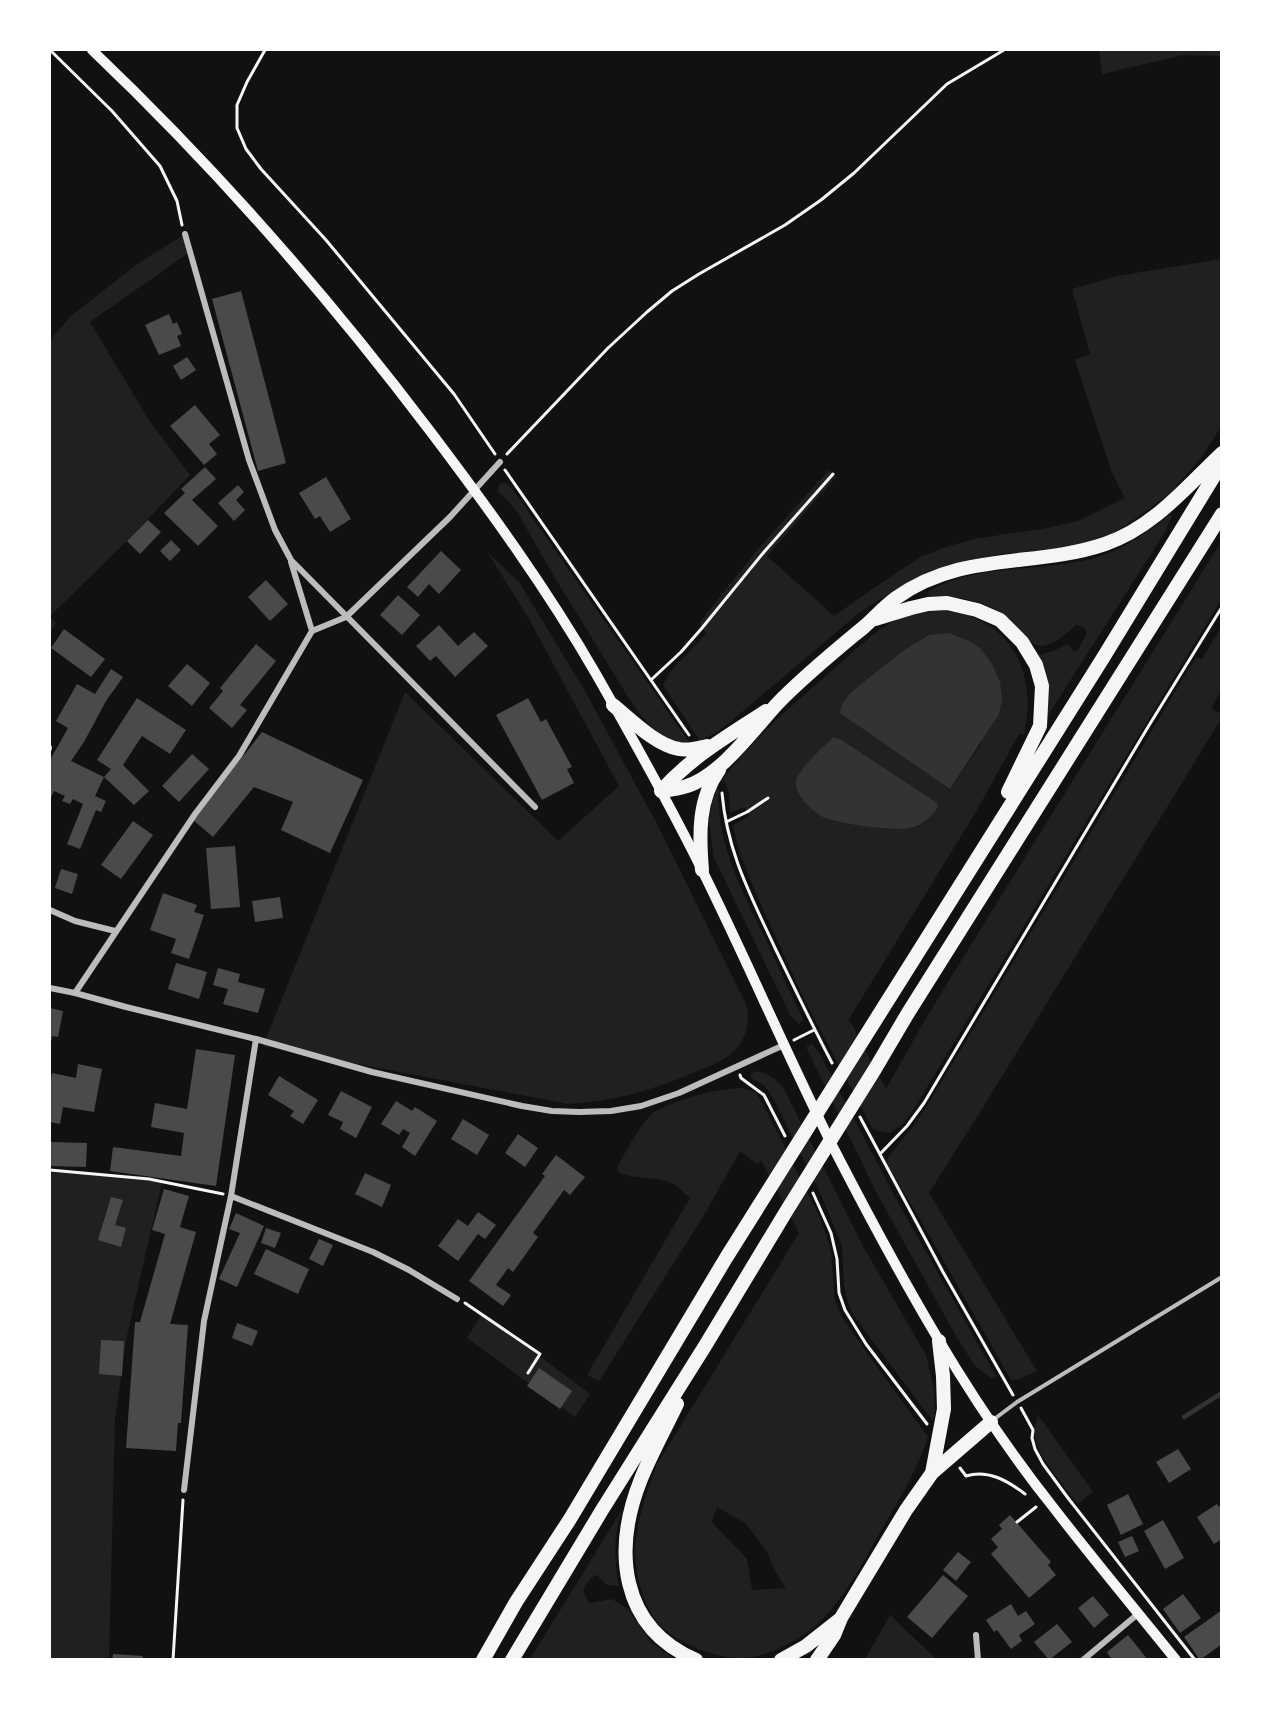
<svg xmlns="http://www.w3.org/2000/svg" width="1271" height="1709" viewBox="0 0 1271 1709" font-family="'Noto Sans',sans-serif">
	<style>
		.green { fill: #202020; fill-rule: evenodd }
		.water { fill: #333 }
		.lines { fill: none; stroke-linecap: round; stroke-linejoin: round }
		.stream { stroke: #333; stroke-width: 4.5 }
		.building { fill: #4a4a4a }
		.path { stroke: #f5f5f5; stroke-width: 3 }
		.service { stroke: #bcbcbc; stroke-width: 4 }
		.minor { stroke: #bcbcbc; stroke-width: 6 }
		.secondary { stroke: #f5f5f5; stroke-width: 10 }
		.motorway { stroke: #f5f5f5; stroke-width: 14 }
	</style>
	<rect width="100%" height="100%" fill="#111"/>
	<path class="green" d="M1099,50H1221V56L1184,55L1102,74Z
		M185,234L190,252L90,322L149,420L190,475L127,541L50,616L56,623L50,632V340L71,316L136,265Z
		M1221,259V427L1201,458L1169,494L1135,519L1115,532L1091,541L1060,548L1000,554L946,566L896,589L859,613L729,723L717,732L700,741L663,685L670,672L706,634L699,623L759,548L829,470L836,477L767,556L834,616L884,581L920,557L946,547L974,539L1047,528L1078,521L1125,498L1112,473L1075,360L1090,354L1072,289L1117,276Z
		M502,483H507L513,490L689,742H678L661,734L650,726L633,705L552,573L516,510L498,491L499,485Z
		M1171,514L1172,516L1165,532L1045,720C1051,698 1047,676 1038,655L1051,652L1068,644L1074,651L1078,650L1087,633L1085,628L1076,625C1067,633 1054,646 1040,646C1029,646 1013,621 1001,613C979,599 955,596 929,596L928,592C968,565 1043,571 1091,559C1121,551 1147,533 1171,514Z
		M1221,542V600L1091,814L914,1109L902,1125L890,1133L877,1131L872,1128L804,999L757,896L739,852L733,825L750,816L744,807L730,813C729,802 730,788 723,779C755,736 796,702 836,667C856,650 876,628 901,618C934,604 977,610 1002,636C1028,662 1032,701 1024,734H1019L977,810L849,1019L886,1089L926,1018L985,922ZM929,635L982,742L951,788L851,692L904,650ZM834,737H837L936,802L938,806L892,828L854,824L833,820L800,772Z
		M488,553L519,582L585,691L657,824L746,1004C750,1020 747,1039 734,1051C723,1062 707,1067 693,1073C649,1091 616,1101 568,1104L263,1046L405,692L558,841L619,786L529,619Z
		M1221,627V691L1211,708L1221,714V719L982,1109L929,1193L1037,1371L1020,1379L1011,1380L916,1212L888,1167L887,1161L888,1157L916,1123L945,1076L1196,657L1202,659Z
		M716,788L719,791C716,840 740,886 761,930C775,959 788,988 802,1017L803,1020L799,1024L791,1017L714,858L709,821L712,802Z
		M812,1043L821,1056L895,1197L996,1376L995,1378H991L975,1366L956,1336L875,1190L807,1049V1046Z
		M754,1071C767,1073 776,1078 784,1089L864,1248L926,1355L934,1390L935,1412L933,1421L862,1327L852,1313L847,1299L844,1284L842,1247L838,1236L821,1195L773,1098L764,1085L751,1078V1074Z
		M742,1088L755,1092L762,1102L820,1218L827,1237L831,1252L835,1300L842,1317L864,1349L928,1437C917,1471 897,1503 879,1534C862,1565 841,1604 814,1627C799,1640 773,1653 753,1657C725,1663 677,1645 658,1623C645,1607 638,1583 636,1564C632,1530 646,1497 656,1466L799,1233L761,1160L758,1165L740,1151L704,1215L599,1381L587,1375L690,1198C685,1194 680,1188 675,1185C659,1175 636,1180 619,1173L617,1168C624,1154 641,1123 653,1113C658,1109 667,1106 674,1103C698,1094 717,1089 742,1088ZM717,1507L746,1524L766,1550L776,1573L786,1588L752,1590L747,1559L712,1522Z
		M50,1170L162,1182L127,1336L115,1420L109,1659H50Z
		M481,1315L514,1337L590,1394L575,1417L467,1338Z
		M1038,1415L1093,1492L1078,1504C1065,1487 1040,1459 1035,1439C1033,1431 1036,1423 1038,1415Z
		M623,1508C613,1532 614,1561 619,1586L607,1585L598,1576L594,1575L589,1580L583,1591L589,1603L612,1599L628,1609L651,1643L675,1659H530Z
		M890,1615L936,1659H865Z"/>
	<path class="water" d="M949,633L969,641L980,648L992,664L1000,682L1002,699L999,714L950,789L840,713L842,704L851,692L904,650L929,635Z
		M834,737L840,739L936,802L938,806C934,816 920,826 910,828C893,831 838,824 823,817C812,811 791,792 797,778C801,767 825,745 834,737Z"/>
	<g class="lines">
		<path class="stream" d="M1184,1417L1222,1393"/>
	</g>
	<path class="building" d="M241,291L286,463L258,471L212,299Z
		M169,314L173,324L177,322L182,334L177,336L181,346L159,355L145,325Z
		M187,357L196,370L181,380L173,366Z
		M195,405L220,435L209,444L217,454L204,465L170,426Z
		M205,467L216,479L192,500L218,526L198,546L164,513L185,493L181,489Z
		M326,477L351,519L330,532L320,516L315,519L299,493Z
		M238,485L244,492L236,500L245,510L234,521L218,503Z
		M148,520L161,532L140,554L127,541Z
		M171,540L181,550L170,561L160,551Z
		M441,551L461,570L439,594L429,584L418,597L407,587Z
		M266,580L288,604L270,621L248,597Z
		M398,595L420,615L402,635L380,615Z
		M439,625L458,646L474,632L488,646L455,677L436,656L430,661L416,646Z
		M64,629L105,659L91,677L51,648Z
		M256,644L276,661L240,705L247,710L232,728L209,708L223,691L220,688Z
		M187,664L210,683L192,706L168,686Z
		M111,669L123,677L106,701L84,742L71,761L104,777L95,796L106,801L101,812L96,810L80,849L67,844L83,804L73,799L70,804L62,801L65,796L54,791L50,800V760L68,728L56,721L77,684L95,694Z
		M137,698L186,730L170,754L142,736L123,765L149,791L134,805L104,777L111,769L97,760Z
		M528,698L541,722L546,719L572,767L567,769L574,783L542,800L496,715Z
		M262,732L363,780L330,853L281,830L293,802L254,787L213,837L193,820Z
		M192,754L209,769L179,802L162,786Z
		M133,821L153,835L121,879L101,865Z
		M235,846L240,907L211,909L206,848Z
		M61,869L78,874L72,894L55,888Z
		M163,893L197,905L194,912L204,915L189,959L171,953L176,939L150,930Z
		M280,897L283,918L255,922L252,901Z
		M176,963L207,972L199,999L168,989Z
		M218,968L240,974L238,982L265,989L258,1013L223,1004L228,989L213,985Z
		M50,1008L63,1011L58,1037L52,1036L51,1043Z
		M196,1049L235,1055L216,1186L110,1171L113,1147L181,1156L184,1133L151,1127L155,1103L187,1109Z
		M78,1064L102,1069L94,1112L63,1107L60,1124L50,1122V1087L52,1073L76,1078Z
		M279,1076L318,1100L303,1124L290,1116L294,1111L268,1095Z
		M341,1091L372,1107L356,1138L340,1129L343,1122L328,1115Z
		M396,1101L412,1111L415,1107L437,1121L415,1156L402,1147L410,1133L403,1129L399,1135L381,1124Z
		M463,1119L489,1135L477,1155L451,1139Z
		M518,1134L538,1148L525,1167L505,1153Z
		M50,1142L87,1143L86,1167L50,1166Z
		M556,1155L585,1177L570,1195L564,1190L533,1233L538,1237L513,1272L508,1268L496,1285L511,1295L503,1306L469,1281L545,1176L542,1174Z
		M365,1173L391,1185L382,1207L355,1194Z
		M164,1189L189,1196L180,1227L196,1232L170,1324L188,1325L181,1423H178L176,1451L126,1448L135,1322H140L165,1234L152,1230Z
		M111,1197L123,1200L115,1225L126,1228L121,1247L98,1240Z
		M478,1212L496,1225L485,1239L478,1234L458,1261L438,1246L458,1219L468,1226Z
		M236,1213L264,1226L237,1287L219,1279L240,1233L229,1229Z
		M266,1228L281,1233L275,1248L261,1243Z
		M319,1239L333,1245L323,1266L309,1259Z
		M266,1249L309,1269L298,1294L254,1274Z
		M237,1323L258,1331L252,1346L232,1338Z
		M101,1340L124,1341L122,1376L99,1374Z
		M539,1368L572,1391L560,1409L527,1386Z
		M1178,1449L1191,1469L1169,1483L1156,1462Z
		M1128,1494L1143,1524L1121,1535L1107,1505Z
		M1217,1504L1222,1510V1539L1214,1544L1197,1517Z
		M1010,1515L1051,1562L1048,1565L1056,1575L1029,1598L991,1554L998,1547L991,1539L1002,1529L999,1525Z
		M1163,1520L1184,1558L1165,1569L1144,1531Z
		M1132,1536L1139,1551L1125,1557L1118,1542Z
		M958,1552L971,1562L956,1581L943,1570Z
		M943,1575L968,1596L932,1638L907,1617Z
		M1183,1594L1201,1618L1180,1633L1163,1609Z
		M1093,1596L1109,1615L1094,1628L1078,1608Z
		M1011,1604L1018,1616L1026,1611L1035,1624L1019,1635L1022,1641L1011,1649L997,1630L994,1632L986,1620Z
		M1222,1610V1644L1200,1660L1184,1637Z
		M1057,1624L1072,1642L1049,1660L1034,1642Z
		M1128,1635L1148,1660H1112L1107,1652Z
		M113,1654L143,1656L142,1660H112Z"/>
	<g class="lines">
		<path class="path" d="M50,50L112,111L160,166L177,201L182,225
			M265,50L247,82L237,105V128L246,149L261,169L326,240L454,394L495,454
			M507,454L608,348L647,312L672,291L699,274L785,225L821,200L854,173L947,84L1004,50
			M505,470L689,735
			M652,679L681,652L702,628L764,552L833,474
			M722,793C727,852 751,896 775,948C794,987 812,1025 832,1063
			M726,822L747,812L768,798
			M794,1040L814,1030
			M740,1075L741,1078L764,1095L785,1136
			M860,1117L943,1272L1013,1395
			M880,1154L907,1126L924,1103L1148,727L1222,607
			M50,1170L149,1179L223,1194
			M813,1193L831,1233L837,1259L839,1293L845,1310L866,1344L927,1424
			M465,1303L540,1354L528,1373
			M1021,1408L1033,1430L1032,1438L1035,1449L1043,1464L1068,1498L1195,1660
			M960,1468L966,1476C988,1469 1008,1481 1025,1494
			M1017,1522L1036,1507
			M173,1660L183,1500"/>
		<path class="service" d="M50,749V747
			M993,1420L1017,1402L1222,1277"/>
		<path class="minor" d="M185,234L249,460L275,530L291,560L535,807
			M291,562L312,631
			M312,631L346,617L450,517L500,462
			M50,910L75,921L115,931
			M50,988L75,993L126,1007L256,1039L372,1072L522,1106L552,1111L579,1112L611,1111L641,1106L679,1093L784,1045
			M75,993L195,814L239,756L312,631
			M231,1196L373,1252L409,1270L457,1299
			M184,1490L204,1321L231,1196L256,1039
			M976,1635L978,1660
			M1083,1660L1139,1613"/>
		<path class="secondary" d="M92,50C215,167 327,295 430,431C489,509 547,589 596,674C633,739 670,805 703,872C748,963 788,1057 833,1147C866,1211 900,1275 937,1337C972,1396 1010,1453 1053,1507C1093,1559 1135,1609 1176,1660"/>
		<path class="motorway" d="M875,619L911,608L928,604L947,603L977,610L1000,620L1022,642L1036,665L1042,686L1040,726L1008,792
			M613,705C630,719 657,746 679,749C689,751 698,748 707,746
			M661,791C670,790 679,789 687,786C721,775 753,730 777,704C804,676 835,651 865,626C875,617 885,606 896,598C962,551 1034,568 1105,544C1153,528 1186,487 1222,453
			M661,791C691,757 729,735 766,711
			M702,870C699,835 698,799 719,770
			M677,1404C665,1429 651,1454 641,1479C613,1549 619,1627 696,1660
			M932,1473L944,1409L943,1376L939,1341
			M483,1660L516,1602L570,1519L726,1258L1103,658L1222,463
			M512,1660L602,1510L705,1346L787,1210L875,1069L908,1013L1222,514
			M781,1660L806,1646L839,1620
			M817,1660L834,1635L841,1618L906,1510L932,1473L991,1422"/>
	</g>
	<rect width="1271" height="1709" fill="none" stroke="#ffffff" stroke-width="102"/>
</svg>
